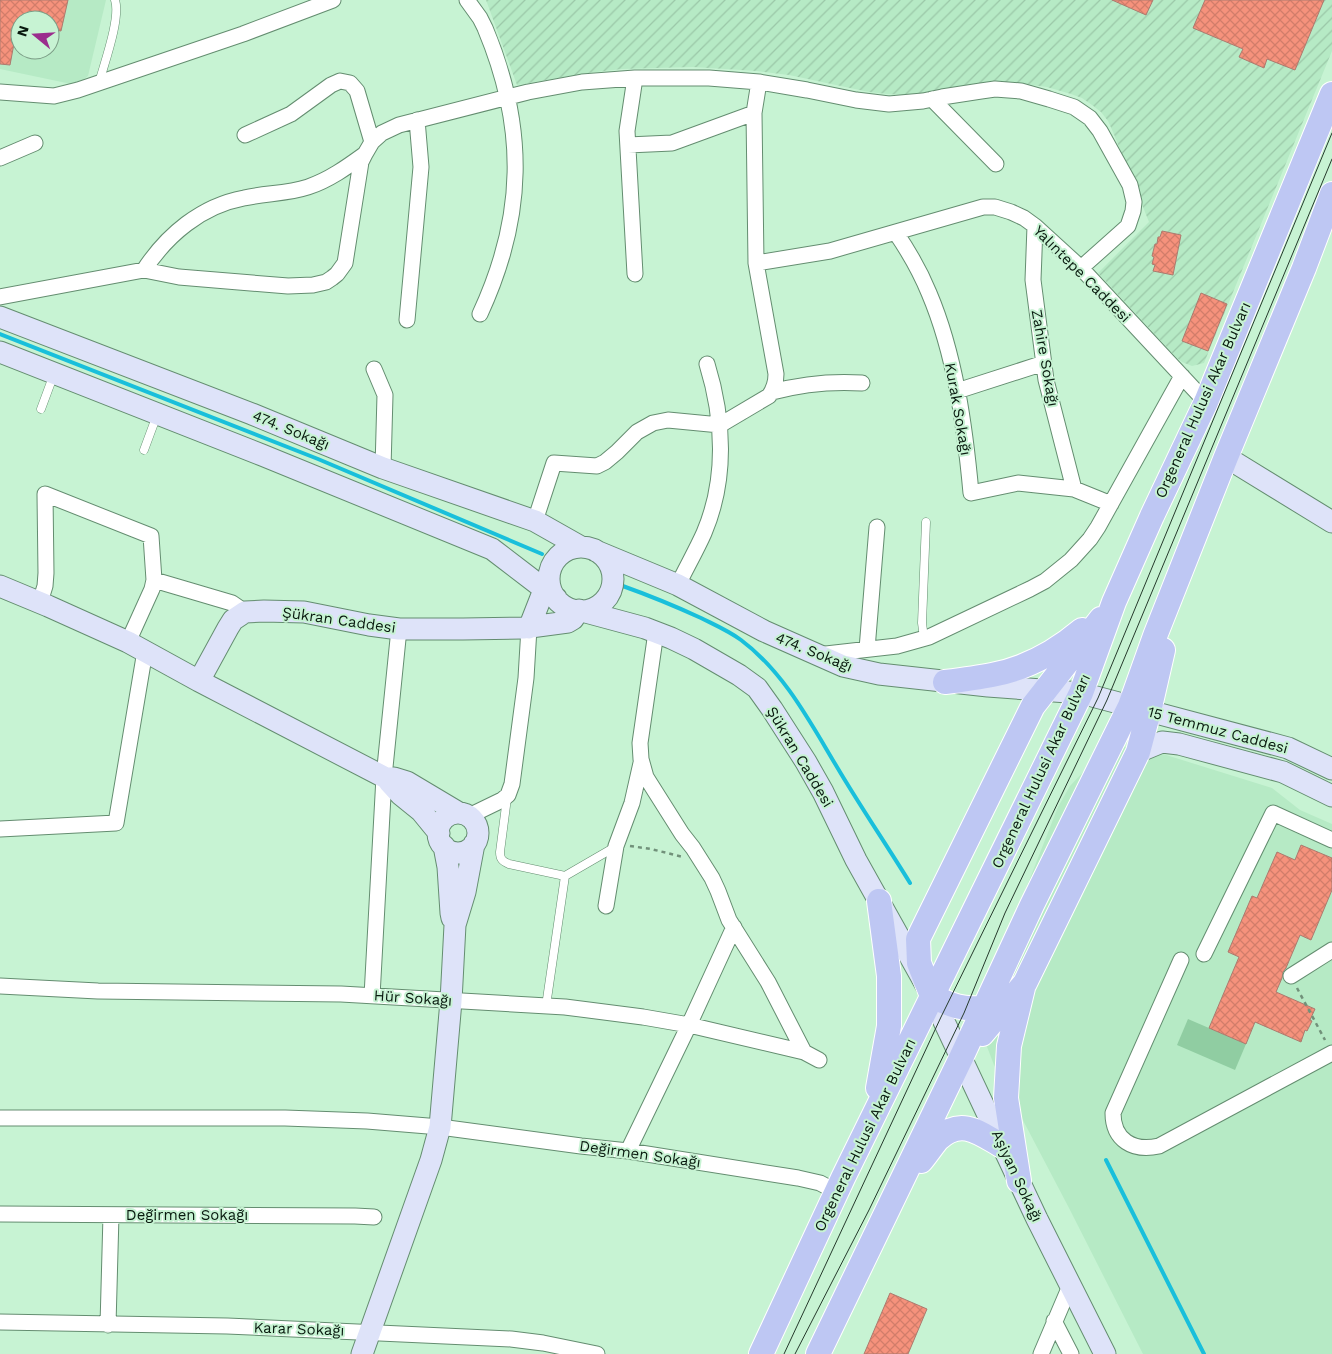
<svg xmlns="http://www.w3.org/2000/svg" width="1332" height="1354" viewBox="0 0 1332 1354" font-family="'Work Sans',sans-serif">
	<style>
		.built { fill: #b6eac5; fill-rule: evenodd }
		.industrial { fill: url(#industrial-furrows) }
		.pitch { fill: #90cda2 }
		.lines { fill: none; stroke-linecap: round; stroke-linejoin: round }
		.stream { stroke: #19bfdb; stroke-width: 4 }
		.building { fill: url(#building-cross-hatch); stroke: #ab7b6f }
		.lane-casing { stroke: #648d70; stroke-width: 9 }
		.street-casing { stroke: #648d70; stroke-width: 17 }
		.secondary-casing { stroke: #648d70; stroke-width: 23 }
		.primary-casing { stroke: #fff; stroke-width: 26 }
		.path { stroke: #71917a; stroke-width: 2.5; stroke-dasharray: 4 4; stroke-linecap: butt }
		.lane { stroke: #fff; stroke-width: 8 }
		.street { stroke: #fff; stroke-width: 15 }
		.secondary { stroke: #dee3f9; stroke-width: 21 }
		.primary { stroke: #bec7f3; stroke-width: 24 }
		.tram { stroke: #253a2c; stroke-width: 1 }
		.labels { text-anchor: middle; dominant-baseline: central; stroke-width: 4; stroke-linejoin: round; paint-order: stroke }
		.street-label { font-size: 15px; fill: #091a0f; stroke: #c7f3d3 }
	</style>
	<defs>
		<pattern id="industrial-furrows" width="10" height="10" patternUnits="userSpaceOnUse" patternTransform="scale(1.25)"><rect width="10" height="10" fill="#b6eac5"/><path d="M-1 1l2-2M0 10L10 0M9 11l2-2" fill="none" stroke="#9bc8a8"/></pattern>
		<pattern id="building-cross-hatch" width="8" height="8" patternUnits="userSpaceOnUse" patternTransform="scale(1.25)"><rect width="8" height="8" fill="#f6927c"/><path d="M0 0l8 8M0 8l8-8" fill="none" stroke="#d27d6a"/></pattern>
	</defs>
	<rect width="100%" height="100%" fill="#c7f3d3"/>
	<path class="built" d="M0,0H106L88,76L76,85L0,69ZM20,20H50V50H20Z
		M1134,745L1272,788L1300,810L1332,824V1354H1143L1069,1208L994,1065L986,1044L987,988L1058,807L1070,786L1086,769L1121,748Z"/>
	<path class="industrial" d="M486,0H1332V51L1204,363L1192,366L1182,362L1177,358L1098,273L1149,222L1113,132L1108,121L1101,112L1092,105L1082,98L1071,94L1047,87L1018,83H1003L957,91L905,95L887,94L869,92L789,75L757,71L693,67L622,69L587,73L517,85Z"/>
	<path class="pitch" d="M1188,1019L1246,1044L1235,1070L1177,1045Z"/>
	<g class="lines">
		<path class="stream" d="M0,334L318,459L542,554
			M620,585C648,595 675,606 701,618C715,625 729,631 741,640C784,672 810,722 837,767C860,806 886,844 910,883
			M1106,1160L1204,1354"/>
	</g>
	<path class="building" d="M0,0H68L61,31L50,29V20H20V22H18L10,65L0,64Z
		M1112,0H1153L1146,15Z
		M1205,0H1324L1295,70L1267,59L1264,68L1239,57L1243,49L1193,28Z
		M1162,231L1181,235L1173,275L1153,271L1155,265L1152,264L1154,257L1152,256L1155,244H1157L1158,237H1160Z
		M1201,293L1227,304L1208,351L1182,341Z
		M1301,845L1332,858V890L1311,940L1300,935L1286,968L1283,972L1282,978L1276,992L1315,1009L1310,1020L1312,1021L1307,1031L1305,1030L1301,1042L1255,1022L1246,1044L1209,1028L1239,957L1228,952L1252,896L1257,898L1277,852L1295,860Z
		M890,1293L927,1309L908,1354H864Z"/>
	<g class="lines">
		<g class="lane-casing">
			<path id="lane" d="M99,83C104,64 121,18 115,0
				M41,409L54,374
				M144,450L157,415
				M924,638L922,623L926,522
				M507,798L500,852C500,859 502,861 509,864L565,876L546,1006
				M565,876L615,847"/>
		</g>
		<g class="street-casing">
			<path id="street" d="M467,0L480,18L485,28C527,128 525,217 480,314
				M635,78L627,131L635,274
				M0,92L54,96L78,90L243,34L333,0
				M932,99L996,164
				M245,135L291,114L331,85L340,81L350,83L357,91L372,142
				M628,145L672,143L754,113
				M0,158L35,143
				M1035,226L1033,280L1046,380L1074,489
				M896,233C909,252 920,271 929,293C955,354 965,427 971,493L1018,483L1074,489L1111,504
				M756,263L830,251L983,207H995L1011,212L1024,218L1035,226L1081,268L1206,402
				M144,270C167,235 201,206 244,198C266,193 287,194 308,187C329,180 347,167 365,154
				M0,297L144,270L179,277L288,286L313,285L326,282L332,278L337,274L345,263L361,162L365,154L372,142L382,133L399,125L528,92L582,82L635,78H709L759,82L807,90L856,100L889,104L923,101L942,97L981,91L995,89L1021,91L1049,99L1074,107L1090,118L1100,131L1130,185L1134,202L1133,211L1128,226L1081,268
				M407,320L421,167L417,120
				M374,369L385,395L383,468
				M957,391L1044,363
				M772,392C802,384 831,381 862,383
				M535,521L554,463L597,466L605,462L617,452L637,432L653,423L668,420L720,425L769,396C774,389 776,383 776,374L756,263L754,113L759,82
				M154,580L232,603L245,612
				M678,585C686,568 696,551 704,533C727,479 724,419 707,364
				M40,602L45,586L46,573L45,494L151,536L154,580L152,589L128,642
				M656,632L640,743L641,759L646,777L682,834L693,848L712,878L718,891L729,920L768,982L804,1052
				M867,649L877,527
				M817,655L897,646L929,637L1030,589L1045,581L1071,560L1090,539L1098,527L1182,376
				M469,816L502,800L508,795L512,784L526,678L529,628
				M0,829L116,823L145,651
				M606,906L616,846L632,803L641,763
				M1204,954L1273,813L1332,840
				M1181,960L1113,1113C1113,1140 1133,1152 1159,1146L1332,1053
				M1291,976L1332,950
				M0,986L98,991L341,994L565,1007L643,1017L689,1025L804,1052L819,1060
				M372,996L384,777L399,629
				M0,1118H285L367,1121L440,1127L581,1146L628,1151L798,1178L820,1183L837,1192
				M628,1151L689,1025L734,927
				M0,1214L355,1216L374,1217
				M1054,1321L1071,1354
				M0,1322L227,1326L511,1339L543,1343L597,1354
				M108,1325L111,1215
				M1041,1354L1070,1286"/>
		</g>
		<g class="secondary-casing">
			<path id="secondary" d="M0,317L252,414L383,468L535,521L581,547
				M0,352L262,455L492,549L556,598
				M1226,457L1332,522
				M549 579a32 32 0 1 1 64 0a32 32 0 1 1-64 0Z
				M596,551L678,585L764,631L843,666L879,674L988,686L1081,693L1288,748L1332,769
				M0,586L48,606L128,642L199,681L228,628L233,620L245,612L264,611L304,612L369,625L399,629H463L523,628L568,622L573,619L579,610
				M582,611L645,628L671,638L694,649L739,675L757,688L772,709L806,762L823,792L856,860L932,996L1037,1219L1105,1354
				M529,628L549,577
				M199,681L386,778H394L407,782L459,813
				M1138,752L1162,742L1179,744L1283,772L1332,796
				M389,782L400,794L421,811L439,833
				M438 833a20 20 0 1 1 40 0a20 20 0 1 1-40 0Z
				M444,846L448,867L451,913L452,918
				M362,1354L431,1160L440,1127L451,1001L455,925L465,892L474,844"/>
		</g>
		<g class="primary-casing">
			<path id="primary" d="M945,682C961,680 977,678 992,675C1025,669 1057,651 1082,630
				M985,1007C964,1011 950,1005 932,996L919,963L918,939L1033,706L1101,619
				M982,1034L1025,983L1138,752L1149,711L1163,650
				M878,1088L889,1026V976L879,901
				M921,1161C927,1154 932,1146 938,1139C961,1117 980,1133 1002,1146
				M1019,1181L1006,1098L1009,1046L1023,988
				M761,1354L843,1178L1081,693L1114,602L1152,516L1206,402L1332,94
				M818,1354L961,1058L1032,905L1130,706L1155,636L1226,457L1304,268L1332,194"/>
		</g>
		<path class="path" d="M630,846L651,849L683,857
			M1297,988L1325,1040"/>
		<use href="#lane" class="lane"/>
		<use href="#street" class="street"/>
		<use href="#secondary" class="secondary"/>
		<use href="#primary" class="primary"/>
		<path class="tram" d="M784,1354L941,1017L1098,698L1332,133
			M795,1354L869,1210L964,1013L1005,913L1107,700L1332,159"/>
	</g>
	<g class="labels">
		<g class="street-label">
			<text transform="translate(1082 274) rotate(45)">Yalıntepe Caddesi</text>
			<text transform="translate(1045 358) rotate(80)">Zahire Sokağı</text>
			<text transform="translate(1203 400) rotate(-66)">Orgeneral Hulusi Akar Bulvarı</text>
			<text transform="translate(958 409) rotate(80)">Kurak Sokağı</text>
			<text transform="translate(291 430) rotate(22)">474. Sokağı</text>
			<text transform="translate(339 620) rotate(8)">Şükran Caddesi</text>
			<text transform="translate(814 652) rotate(22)">474. Sokağı</text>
			<text transform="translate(1218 730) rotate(15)">15 Temmuz Caddesi</text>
			<text transform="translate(800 757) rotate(59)">Şükran Caddesi</text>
			<text transform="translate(1041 771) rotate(-65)">Orgeneral Hulusi Akar Bulvarı</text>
			<text transform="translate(413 998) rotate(4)">Hür Sokağı</text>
			<text transform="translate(865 1135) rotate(-64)">Orgeneral Hulusi Akar Bulvarı</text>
			<text transform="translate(640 1154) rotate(8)">Değirmen Sokağı</text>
			<text transform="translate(1017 1176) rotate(65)">Aşiyan Sokağı</text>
			<text x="187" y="1215">Değirmen Sokağı</text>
			<text transform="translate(299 1329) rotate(2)">Karar Sokağı</text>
		</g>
	</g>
	<g transform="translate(35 35) rotate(288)"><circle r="24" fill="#c7f3d3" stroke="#7b9c85"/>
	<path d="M0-4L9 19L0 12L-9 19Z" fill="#9b2d8d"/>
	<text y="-8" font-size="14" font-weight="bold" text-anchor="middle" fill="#091a0f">N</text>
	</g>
</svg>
